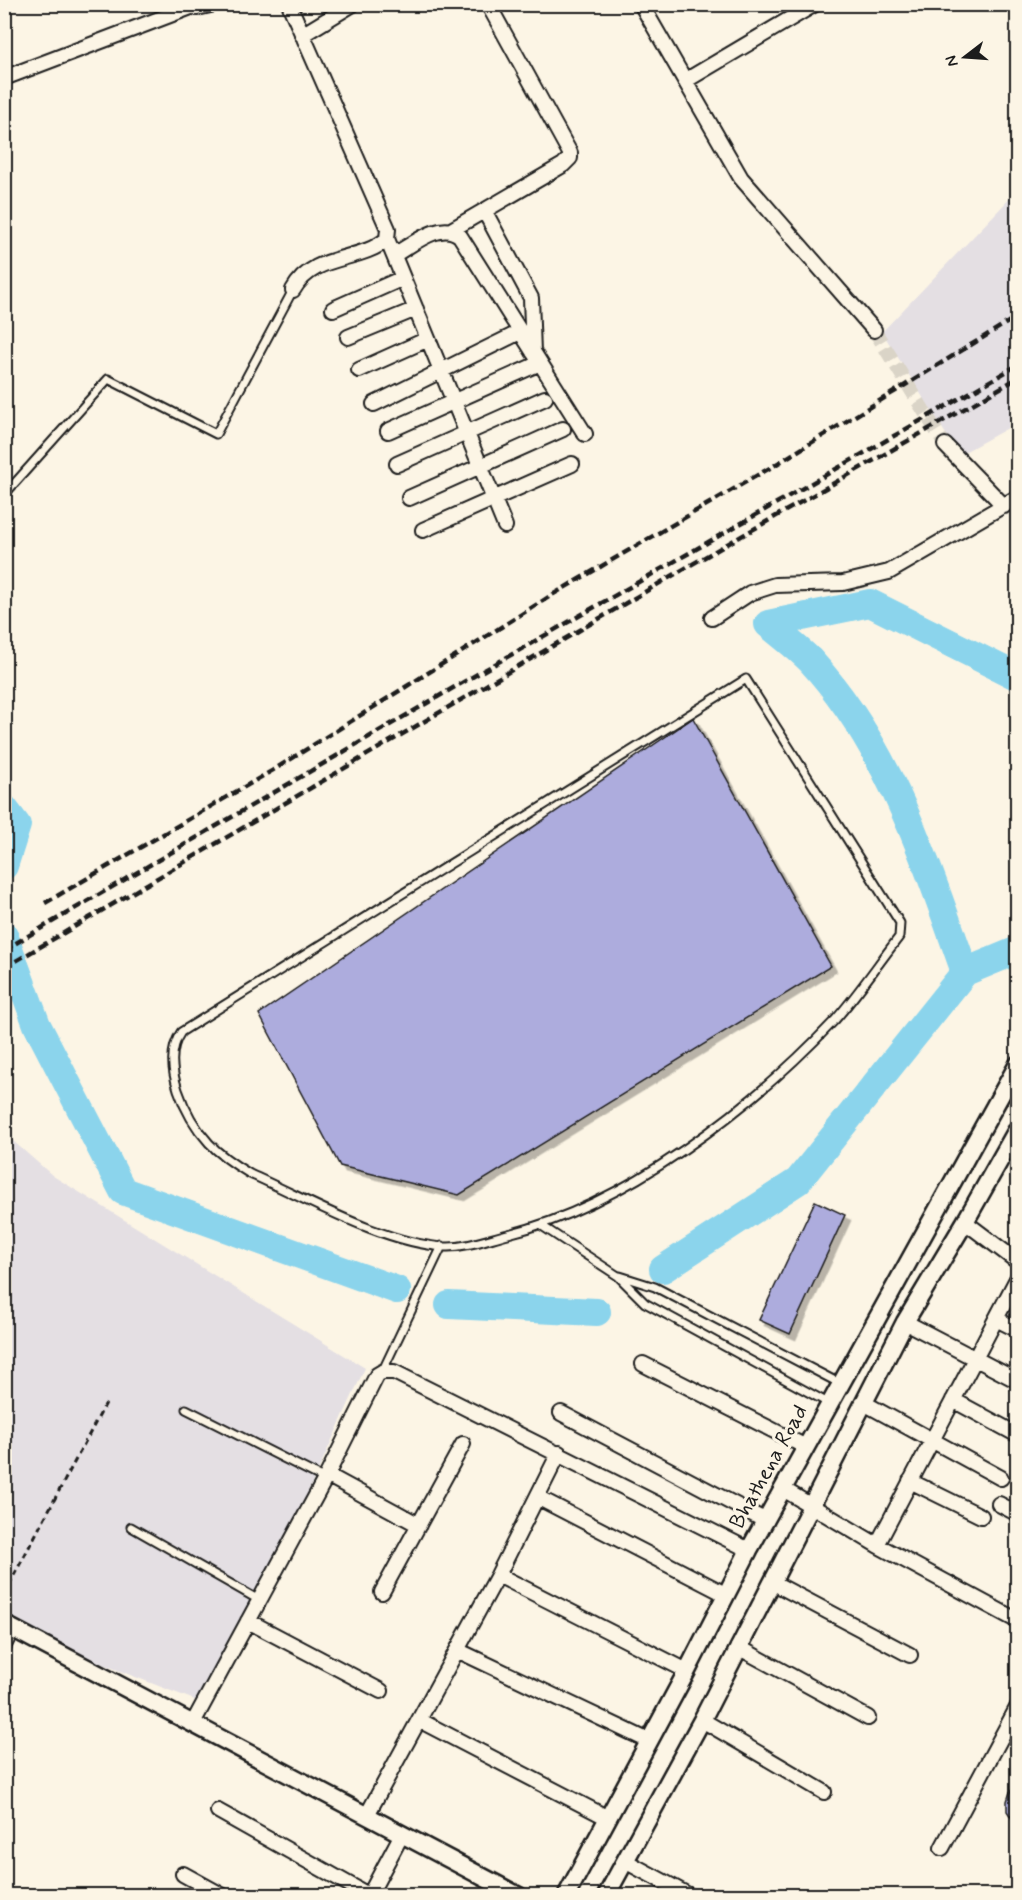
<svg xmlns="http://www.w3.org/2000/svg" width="1022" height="1900" viewBox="0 0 1022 1900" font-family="Mynerve,sans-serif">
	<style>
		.built { fill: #e4dfe3 }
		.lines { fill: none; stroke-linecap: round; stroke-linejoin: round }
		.river { stroke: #8bd4ec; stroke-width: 28 }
		.building { fill: #adacdd; stroke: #1c1c1c; stroke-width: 1.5; filter: url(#shadow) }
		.minor-tunnel { stroke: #dad4c7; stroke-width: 14; stroke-dasharray: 14 7; stroke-linecap: butt }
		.service-casing { stroke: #1c1c1c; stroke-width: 11 }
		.minor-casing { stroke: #1c1c1c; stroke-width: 18 }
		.tertiary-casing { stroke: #1c1c1c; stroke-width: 21 }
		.path { stroke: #1c1c1c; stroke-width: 3; stroke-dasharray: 6 4.5; stroke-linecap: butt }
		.service { stroke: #fcf5e5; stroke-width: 7 }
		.minor { stroke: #fcf5e5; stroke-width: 14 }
		.tertiary { stroke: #fcf5e5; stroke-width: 16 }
		.rail { stroke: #1c1c1c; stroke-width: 4.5; stroke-dasharray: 9 4.5; stroke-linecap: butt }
		.labels { text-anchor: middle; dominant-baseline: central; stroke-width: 6; stroke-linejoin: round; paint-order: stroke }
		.street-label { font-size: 22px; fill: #1c1c1c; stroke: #fcf5e5 }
	</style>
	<defs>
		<filter id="shadow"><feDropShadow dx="5.5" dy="5.5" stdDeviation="0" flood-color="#0004"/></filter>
	</defs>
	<rect width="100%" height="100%" fill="#fcf5e5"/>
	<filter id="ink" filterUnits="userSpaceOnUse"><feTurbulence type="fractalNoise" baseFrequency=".0167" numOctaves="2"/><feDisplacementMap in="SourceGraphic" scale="12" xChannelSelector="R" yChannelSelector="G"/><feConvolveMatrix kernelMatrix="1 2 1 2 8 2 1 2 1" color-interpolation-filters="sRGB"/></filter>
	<g filter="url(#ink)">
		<path class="built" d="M1017,191V423L959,455L882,332Z
			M5,1134L53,1176L365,1368L210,1706L20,1632L5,1662Z"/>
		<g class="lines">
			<path class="river" d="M4,808L17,825L4,866
				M4,935L37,1025L123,1191L397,1290
				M965,972L1018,950
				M663,1269L798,1181L965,972C926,863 890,747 810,660C797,647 782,636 768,624L870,603L1018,677
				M449,1305L597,1312"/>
		</g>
		<path class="building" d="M693,718L831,966L459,1195L340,1166L259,1014Z
			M815,1201L845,1215L790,1334L759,1320Z
			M1018,1783V1828L1007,1811V1801L1010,1792Z"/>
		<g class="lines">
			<path class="minor-tunnel" d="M874,330L945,445"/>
			<g class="service-casing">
				<path id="service" d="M4,495L108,379L216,434L293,290
					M746,679L900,923L899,937C878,964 858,994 835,1020C752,1108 626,1205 508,1234C488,1239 465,1248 445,1247C382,1243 309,1200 250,1174C235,1165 221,1156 209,1143C186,1118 159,1064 181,1032Z
					M542,1226L618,1276L645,1303L830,1404
					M620,1276L655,1287L841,1384
					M382,1372L442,1246
					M186,1409L325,1479
					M131,1527L259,1600
					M4,1653L15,1631"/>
			</g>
			<g class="minor-casing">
				<path id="minor" d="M187,4L197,8L215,4
					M289,4L388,229L387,239L505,526
					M641,4L741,178L874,330
					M302,35L353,4
					M4,78L191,7
					M685,81L815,4
					M485,212L531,298L533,352
					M451,230L563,165L570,158V153L488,4
					M394,255C412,245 442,219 460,236L585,434
					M293,290C314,252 360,263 387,239
					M333,309L403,278
					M348,337L416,309
					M359,370L428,339
					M374,404L520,332
					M388,431L540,363
					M945,445L1004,506
					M397,464L545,398
					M409,498L563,429
					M423,530L572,464
					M712,618L750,593L775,585L843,583L889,572L1018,497
					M965,1222L1018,1262
					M996,1319L1018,1330
					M905,1322L1018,1381
					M643,1364L806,1447
					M953,1400L1016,1434
					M864,1403L1001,1478
					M561,1413L766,1521
					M327,1475L419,1525
					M910,1481L981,1516
					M783,1489L877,1545L1018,1621
					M537,1497L725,1594
					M999,1504L1018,1514
					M877,1545L1018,1277
					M498,1575L687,1671
					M772,1582L910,1655
					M382,1592L463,1444
					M248,1621L381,1691
					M738,1647L868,1718
					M457,1650L649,1741
					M419,1720L606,1817
					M702,1720L824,1792
					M193,1723L325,1479L377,1375L382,1372H394L749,1550
					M218,1811L370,1896
					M367,1815L498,1575L559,1453
					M942,1848L1018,1706
					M625,1861L690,1896
					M183,1874L223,1896
					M369,1896L402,1834"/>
			</g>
			<g class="tertiary-casing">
				<path id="tertiary" d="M4,1624L519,1896
					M566,1896L687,1671L749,1550L1018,1064
					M606,1896L702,1720L905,1322L965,1222L1018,1128"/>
			</g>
			<path class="path" d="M4,1594L107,1401"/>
			<use href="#service" class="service"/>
			<use href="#minor" class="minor"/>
			<use href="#tertiary" class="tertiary"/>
			<path class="rail" d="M45,903L275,769L552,595L775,465L1018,316
				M4,950L453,688L1018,365
				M4,968L689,566L1018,378"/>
		</g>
	</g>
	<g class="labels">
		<g class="street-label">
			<text transform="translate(769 1467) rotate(-61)">Bhathena Road</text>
		</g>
	</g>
	<rect width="1022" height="1900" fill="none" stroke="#fcf5e5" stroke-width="24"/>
	<rect x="12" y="12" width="998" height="1876" fill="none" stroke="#1c1c1c" stroke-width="2" filter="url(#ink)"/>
	<g transform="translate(965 57) rotate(253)" stroke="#fcf5e5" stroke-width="4.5" paint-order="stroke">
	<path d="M0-4.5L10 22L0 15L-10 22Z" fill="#1c1c1c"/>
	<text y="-9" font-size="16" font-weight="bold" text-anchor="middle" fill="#1c1c1c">N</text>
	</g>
</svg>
